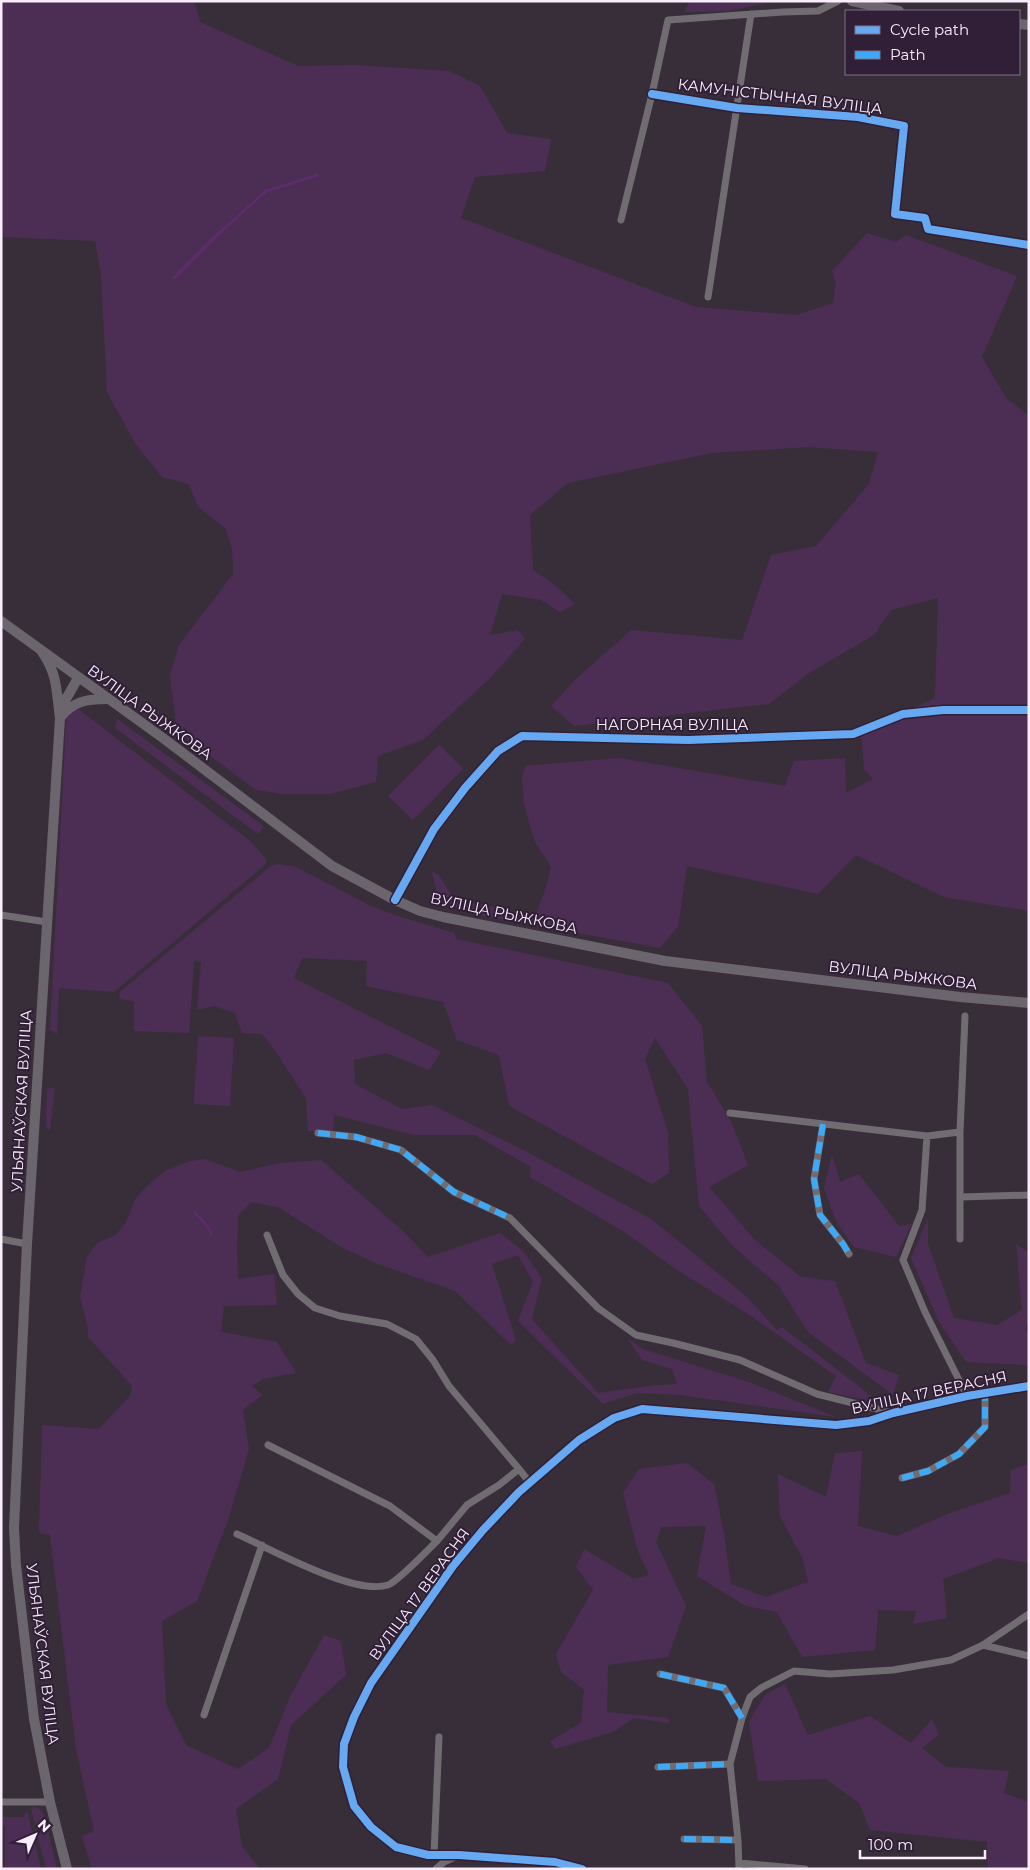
<svg xmlns="http://www.w3.org/2000/svg" width="1030" height="1870" viewBox="0 0 1030 1870" font-family="Montserrat,sans-serif">
	<style>
		.green { fill: #4c2e55 }
		.lines { fill: none; stroke-linecap: round; stroke-linejoin: round }
		.stream { stroke: #5d2c6c; stroke-width: 2.5 }
		.minor { stroke: #706c71; stroke-width: 7 }
		.tertiary { stroke: #706c71; stroke-width: 9 }
		.secondary { stroke: #6b656d; stroke-width: 10 }
		.quiet { stroke: #3fa9f5; stroke-width: 6; stroke-dasharray: 12 6; stroke-linecap: butt }
		.cycleway-casing { stroke: #301f36; stroke-width: 11 }
		.cycleway { stroke: #66a8f1; stroke-width: 8 }
		.labels { text-anchor: middle; dominant-baseline: central; stroke-width: 4; stroke-linejoin: round; paint-order: stroke }
		.street-label { font-size: 15px; fill: #f9edfc; stroke: #301f36 }
	</style>
	<rect width="100%" height="100%" fill="#382e3a"/>
	<path class="green" d="M1,1H194L200,22L298,66L355,65L449,71L480,86L507,133L551,139L545,171L475,177L461,218L696,307L796,315L833,303L836,283L832,271L867,233L896,242L906,235L1017,276L982,357L1006,398L1029,416V911L944,897L856,855L818,894L687,866L678,926L660,948L484,916L439,902L432,872L439,875L454,899L535,916L546,888L551,867L535,842L524,804L522,777L525,766L619,758L785,786L794,761L845,758L846,793L873,779L864,769L861,734L935,698L938,598L891,610L874,635L809,673L769,704L574,726L551,706L576,679L631,630L742,640L771,555L816,546L869,484L878,452L808,447L712,453L568,483L530,515L533,570L555,585L575,604L560,612L541,600L502,594L490,635L518,630L525,639L490,678L423,740L378,756L376,782L330,794H283L256,790L177,731L170,676L179,645L233,574L232,549L226,529L198,507L189,484L162,477L135,443L107,392L101,275L95,241L1,237Z
		M690,1H777L728,11L684,12Z
		M77,708L250,841L266,859V864L114,992L59,988L57,1034L50,1030L66,722L68,716Z
		M117,719L264,826L258,834L115,728Z
		M439,745L463,769L413,820L388,796Z
		M278,864L296,867L371,906L395,915L454,933L456,939L668,983L702,1026L707,1082L731,1121L748,1165L709,1187L755,1240L801,1277L835,1281L866,1363L899,1375L893,1395L808,1332L779,1286L732,1245L699,1206L688,1089L655,1038L645,1059L668,1132L669,1173L652,1184L509,1106L499,1055L457,1040L443,1002L366,986L367,961L302,958L294,978L441,1052L429,1070L386,1053L354,1060L355,1084L402,1109L432,1105L525,1151L651,1219L746,1296L777,1330L782,1327L870,1395L866,1400L828,1392L836,1376L748,1314L671,1266L626,1233L530,1177L531,1167L475,1135H414L334,1115L333,1131H308L306,1098L272,1046L262,1034L242,1033L235,1013L214,1006L197,1010L201,962L194,961L189,1033L134,1031V1001L119,999L120,992L271,866Z
		M198,1036L234,1038L230,1106L194,1104Z
		M55,1087L50,1131L46,1126L47,1089Z
		M832,1155L840,1182L859,1174L899,1226L912,1224L896,1257L854,1247L836,1221L824,1188Z
		M205,1159L240,1172L280,1163L321,1160L403,1231L428,1257L500,1233L523,1251L542,1278L532,1319L598,1393L656,1385L677,1384L672,1369L642,1360L627,1338L643,1349L749,1382L836,1417L680,1395L637,1393L603,1404L518,1321L533,1282L518,1255L492,1264L516,1340L511,1345L455,1291L378,1264L341,1247L280,1208L251,1202L238,1216L237,1250L238,1279L274,1274L277,1305L224,1306L221,1332L277,1342L296,1373L263,1379L252,1386L262,1395L243,1410L249,1449L228,1520L197,1601L162,1621L166,1705L186,1745L238,1769L269,1748L291,1695L324,1635L341,1641L346,1675L291,1725L278,1779L236,1809L242,1846L260,1869H92L82,1836L94,1831L76,1749L50,1535L39,1533L42,1425L99,1429L130,1396L132,1386L88,1337V1327L80,1297L87,1257L97,1243L116,1235L126,1222L136,1198L146,1187L165,1171L190,1161Z
		M928,1218V1244L954,1318L997,1325L1022,1310L1016,1244L1029,1252V1323L1025,1326L1029,1340V1365L966,1362L939,1322L911,1258Z
		M862,1451L858,1526L897,1536L950,1513L1010,1493L1011,1470L1029,1464V1563L999,1558L943,1579L947,1618L913,1624L916,1611L878,1610L875,1650L802,1657L777,1612L746,1606L697,1576L706,1526L661,1527L656,1542L686,1606L668,1657L608,1665L607,1712L668,1718L669,1723L634,1718L613,1732L555,1749L550,1741L581,1723L584,1690L561,1672L556,1654L593,1590L576,1567L584,1549L634,1579L649,1575L638,1551L623,1493L639,1469L687,1463L714,1484L724,1534L731,1584L766,1597L808,1582L803,1559L780,1516L778,1474L826,1497L835,1453Z
		M785,1684L808,1735L870,1716L911,1743L932,1719L939,1735L922,1748L946,1767L1009,1771L1004,1793L1029,1802V1869H988L987,1842L870,1830L859,1803L826,1779L758,1781L749,1722L765,1695Z
		M34,1807L40,1809L44,1815L57,1869H46L31,1808Z
		M27,1810L41,1869H5V1826L1,1825V1817H24Z"/>
	<g class="lines">
		<path class="stream" d="M174,278L216,236L266,191L318,175
			M195,1213C202,1221 208,1224 211,1234"/>
		<path class="minor" d="M652,94L737,108L858,117L904,126L895,214L925,218L928,229L1029,245
			M621,220L652,94L668,20L783,12L818,11L838,1
			M708,297L751,14
			M395,900L434,829L465,788L498,751L522,736L688,740L853,734L903,714L943,710H1029
			M1,915L47,922
			M730,1113L927,1136L960,1132
			M823,1124L814,1179L820,1215L843,1244L849,1254
			M318,1133L356,1137L401,1150L454,1192L510,1218L598,1308L636,1335L673,1343L740,1360L817,1394L893,1413
			M927,1136L922,1210L903,1260L925,1312L967,1396
			M961,1197L1029,1195
			M267,1235L283,1275L298,1294L315,1308L340,1316L387,1324L416,1339L433,1360L449,1386L519,1469
			M1,1239L27,1244
			M960,1239V1132L965,1016
			M268,1445L390,1506L437,1541L467,1505L499,1485L519,1469L530,1483
			M902,1478L928,1471L959,1454L985,1427V1394
			M237,1534C271,1549 354,1596 388,1585C397,1582 428,1550 437,1541
			M983,1645L1029,1656
			M660,1674L724,1688L742,1718
			M204,1715L262,1545
			M658,1767L730,1764
			M1,1802H50
			M684,1839L738,1840
			M434,1855L439,1737
			M739,1863L805,1869
			M436,1869L444,1862L457,1856
			M739,1869L738,1840L730,1764L742,1718L750,1697L761,1688L794,1671L830,1674L893,1670L951,1660L983,1645L1029,1614"/>
		<path class="tertiary" d="M582,1869L555,1862L459,1855H428L396,1847L371,1827L354,1806L343,1767L344,1744L354,1717L371,1683L453,1566L483,1530L519,1492L579,1440L614,1418L642,1409L836,1425L869,1421L893,1413L967,1396L1029,1386"/>
		<path class="secondary" d="M852,1L899,11
			M1019,24L1029,25
			M1,621L163,738L332,866L395,900L420,911L443,917L665,961L960,997L1029,1003
			M42,652C58,675 56,690 60,718L27,1244L14,1528L16,1565L34,1719L50,1802L67,1869
			M61,714L66,699L78,678
			M60,718C73,701 87,699 107,699"/>
		<path class="quiet" d="M823,1124L814,1179L820,1215L843,1244L849,1254
			M318,1133L356,1137L401,1150L454,1192L510,1218
			M902,1478L928,1471L959,1454L985,1427V1394
			M660,1674L724,1688L742,1718
			M658,1767L730,1764
			M684,1839L738,1840"/>
		<g class="cycleway-casing">
			<path id="cycleway" d="M652,94L737,108L858,117L904,126L895,214L925,218L928,229L1029,245
				M395,900L434,829L465,788L498,751L522,736L688,740L853,734L903,714L943,710H1029
				M582,1869L555,1862L459,1855H428L396,1847L371,1827L354,1806L343,1767L344,1744L354,1717L371,1683L453,1566L483,1530L519,1492L579,1440L614,1418L642,1409L836,1425L869,1421L893,1413L967,1396L1029,1386"/>
		</g>
		<use href="#cycleway" class="cycleway"/>
	</g>
	<g class="labels">
		<g class="street-label">
			<text transform="translate(780 96) rotate(7)">КАМУНІСТЫЧНАЯ ВУЛІЦА</text>
			<text transform="translate(150 712) rotate(36)">ВУЛІЦА РЫЖКОВА</text>
			<text x="672" y="724">НАГОРНАЯ ВУЛІЦА</text>
			<text transform="translate(504 913) rotate(12)">ВУЛІЦА РЫЖКОВА</text>
			<text transform="translate(903 975) rotate(7)">ВУЛІЦА РЫЖКОВА</text>
			<text transform="translate(21 1101) rotate(-87)">УЛЬЯНАЎСКАЯ ВУЛІЦА</text>
			<text transform="translate(929 1392) rotate(-12)">ВУЛІЦА 17 ВЕРАСНЯ</text>
			<text transform="translate(419 1594) rotate(-54)">ВУЛІЦА 17 ВЕРАСНЯ</text>
			<text transform="translate(43 1654) rotate(83)">УЛЬЯНАЎСКАЯ ВУЛІЦА</text>
		</g>
	</g>
	<rect width="1030" height="1870" fill="none" stroke="#f9edfc" stroke-width="5"/>
	<rect x="845" y="10" width="175" height="65" fill="#301f36" stroke="#807185"/>
	<rect x="855" y="26" width="25" height="8" fill="#66a8f1" stroke="#807185"/>
	<text x="890" y="35" font-size="15" fill="#f9edfc">Cycle path</text>
	<rect x="855" y="51" width="25" height="8" fill="#3fa9f5" stroke="#807185"/>
	<text x="890" y="60" font-size="15" fill="#f9edfc">Path</text>
	<g transform="translate(35 1835) rotate(45)" stroke="#301f36" stroke-width="4" paint-order="stroke">
	<path d="M0-4L9 19L0 12L-9 19Z" fill="#f9edfc"/>
	<text y="-8" font-size="14" font-weight="bold" text-anchor="middle" fill="#f9edfc">N</text>
	</g>
	<path d="M860 1850v8h125v-8" fill="none" stroke="#f9edfc" stroke-width="2.5"/>
	<text x="868" y="1850" font-size="15" fill="#f9edfc" stroke="#301f36" stroke-width="4" paint-order="stroke">100 m</text>
</svg>
